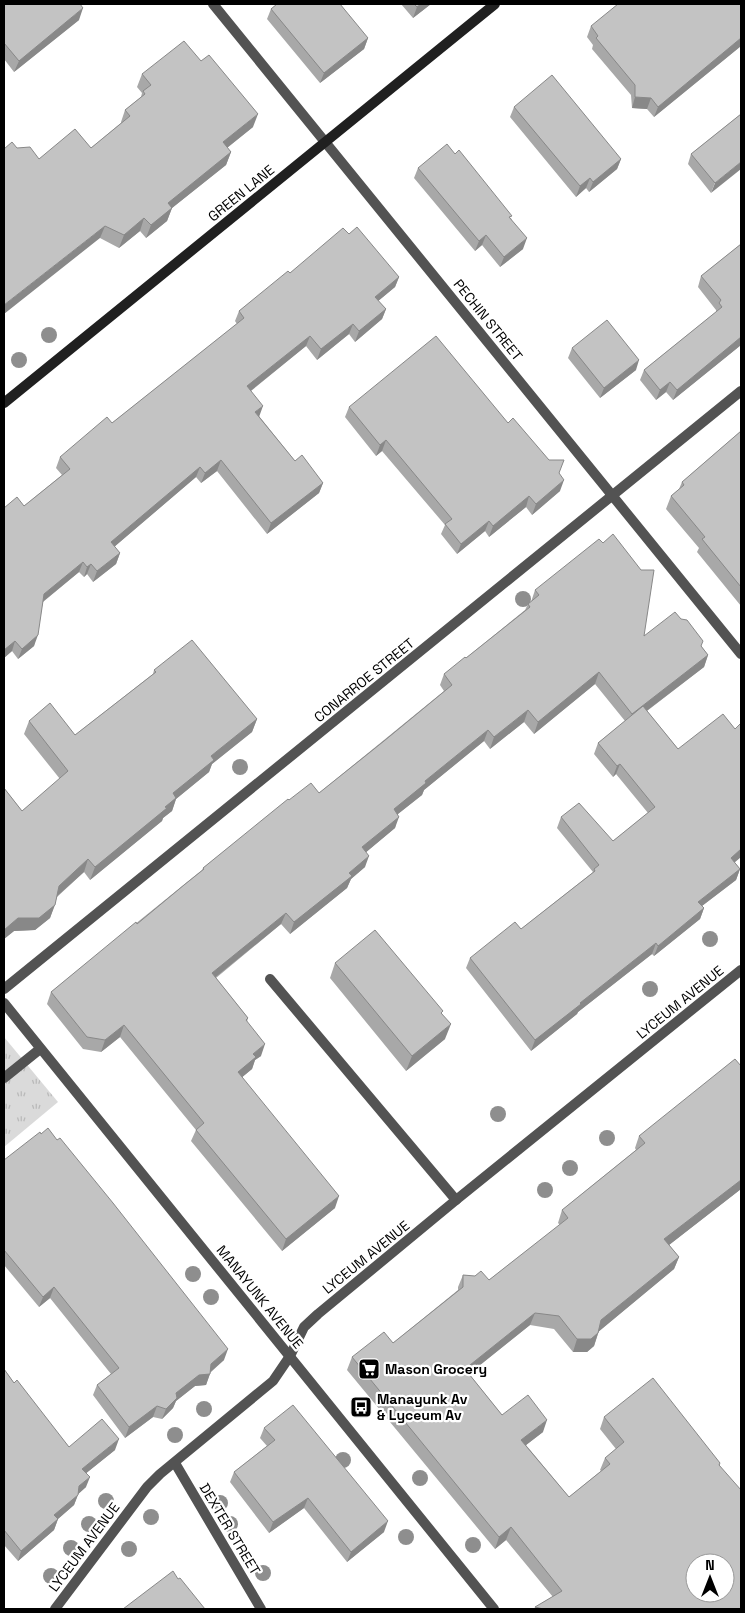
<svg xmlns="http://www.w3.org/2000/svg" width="745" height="1613" viewBox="0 0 745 1613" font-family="'Space Grotesk',sans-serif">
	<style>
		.park { fill: url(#park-tufts) }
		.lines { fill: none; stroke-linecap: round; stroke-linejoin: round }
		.service { stroke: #535353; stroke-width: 10 }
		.minor { stroke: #535353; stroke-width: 10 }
		.tertiary { stroke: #535353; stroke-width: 10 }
		.secondary { stroke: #202020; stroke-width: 10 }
		.tree { fill: #8e8e8e }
		.wall { fill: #a8a8a8 }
		.shaded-wall { fill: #888 }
		.building { fill: #c3c3c3; stroke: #888; fill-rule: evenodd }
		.labels { text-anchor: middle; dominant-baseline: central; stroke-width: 4.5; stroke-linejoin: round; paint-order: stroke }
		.street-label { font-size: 14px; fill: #000; stroke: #fff }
		.poi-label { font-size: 14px; font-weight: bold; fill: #000; stroke: #fff; text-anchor: start }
	</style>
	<defs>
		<pattern id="park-tufts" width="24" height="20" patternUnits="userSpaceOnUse" patternTransform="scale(1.25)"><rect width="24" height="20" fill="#dadada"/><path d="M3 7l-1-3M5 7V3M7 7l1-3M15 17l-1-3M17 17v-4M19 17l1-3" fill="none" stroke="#b9b9b9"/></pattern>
	</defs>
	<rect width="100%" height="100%" fill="#fff"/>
	<path class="park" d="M4,1037L58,1102L4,1147Z"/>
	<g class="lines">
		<path class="service" d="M270,979L456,1200
			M4,1078L40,1049"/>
		<path class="minor" d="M213,4L741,654
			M4,989L741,391
			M175,1463L261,1609
			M55,1609L147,1487L160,1474L273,1381L290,1356L304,1327L318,1314L456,1200L741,970"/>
		<path class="tertiary" d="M4,1003L494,1609"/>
		<path class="secondary" d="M4,403L495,4"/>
	</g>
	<g class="tree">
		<circle cx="49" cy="335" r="8"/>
		<circle cx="19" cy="360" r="8"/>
		<circle cx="523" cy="599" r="8"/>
		<circle cx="240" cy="767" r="8"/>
		<circle cx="710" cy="939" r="8"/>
		<circle cx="650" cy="989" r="8"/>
		<circle cx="498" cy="1114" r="8"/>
		<circle cx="607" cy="1138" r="8"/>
		<circle cx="570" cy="1168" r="8"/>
		<circle cx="545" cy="1190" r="8"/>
		<circle cx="193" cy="1274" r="8"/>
		<circle cx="211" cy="1297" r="8"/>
		<circle cx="204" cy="1409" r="8"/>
		<circle cx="175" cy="1435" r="8"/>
		<circle cx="343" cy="1460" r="8"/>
		<circle cx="420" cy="1478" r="8"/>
		<circle cx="106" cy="1501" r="8"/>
		<circle cx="220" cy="1503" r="8"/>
		<circle cx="151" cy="1517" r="8"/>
		<circle cx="89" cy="1524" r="8"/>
		<circle cx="230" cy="1524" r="8"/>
		<circle cx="406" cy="1537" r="8"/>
		<circle cx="473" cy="1545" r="8"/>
		<circle cx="71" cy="1548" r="8"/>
		<circle cx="129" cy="1549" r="8"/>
		<circle cx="263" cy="1573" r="8"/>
		<circle cx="51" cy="1576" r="8"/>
	</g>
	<path class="wall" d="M4,4L79,20L14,72L4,59Z
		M401,4H431L413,18Z
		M741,4V46L654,117L647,109L632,108L631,95L592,49L593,45L587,37L591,26Z
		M271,9L368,38L364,49L320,83L267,19Z
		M142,74L253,127L227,148L231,152L226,165L172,208L167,221L146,238L140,231L119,248L100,238L17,148L39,159L91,148L121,123V122L125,110L141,97L142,93L137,87Z
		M514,107L621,159L617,169L589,192L586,188L576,197L510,117Z
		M741,114L711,193L688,164L691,154Z
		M418,168L511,218L523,249L500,267L482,245L475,251L414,178Z
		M349,234L399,277L395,287L378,301L386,309L382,319L355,342L349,334L317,360L306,346L251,391L259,416L295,461L323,483L319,493L267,534L217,471L201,483L196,477L114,547L120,553L116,564L93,582L87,574L84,577L79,572L43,602L34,646L18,659L12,651L4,658V508L24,506L62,475L56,468L60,457L112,423L237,324L235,321L239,311L290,273Z
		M741,244V345L673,400L666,392L656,400L640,380L644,370L716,312V310L698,287L701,276Z
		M572,348L636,370L600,398L568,358Z
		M349,407L508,423L559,474L560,491L532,515L526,507L489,537L485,531L457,554L441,534L445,525L382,451L376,456L345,417Z
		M741,431V606L697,552L699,548L666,509L671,496L679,489L682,482Z
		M535,590L644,636L701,646L708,655L704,667L647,711L678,749L735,729L741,726V857L734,862L740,869L736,880L702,906L704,908L700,919L654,956L652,954L578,1012L577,1014L531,1051L466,968L470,958L521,929L592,873L593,872L557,828L561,817L613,841L648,813L616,774L613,777L594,754L598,743L625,721L595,684L534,734L524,722L490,749L484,741L424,790L422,795L398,814L395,828L366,852L365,867L351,879L347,888L290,934L281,924L216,978L248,1018L247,1022L261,1056L255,1060L252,1069L242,1077L335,1208L282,1251L191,1141L196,1130L120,1037L101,1052L83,1049L47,1004L51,992L202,870L203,868L289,800L319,793L444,691L440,685L444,674L466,658L525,610L528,604L531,602Z
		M154,670L257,719L252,732L212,764L209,772L176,799L172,811L163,818L162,821L90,880L84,872L57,897L50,918L35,930L14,931L4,939V788L22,811L60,779L24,734L29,721L75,735L153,674Z
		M335,963L442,1013L445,1039L406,1071L330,978Z
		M741,1066V1189L669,1245L679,1257L674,1269L599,1331L594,1346L587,1352H573L554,1329L530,1325L469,1374L502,1415L543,1432L526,1445L569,1497L601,1471L600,1470L605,1458L616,1449L600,1429L604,1417L720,1463V1466L741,1609H534L535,1607L553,1597L506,1540L495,1549L347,1370L352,1357L393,1343L458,1290V1287L463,1275L489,1280L560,1225L558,1223L562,1210L636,1150L635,1148L639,1136Z
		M4,1160L224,1360L210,1373L206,1385L195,1386L176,1401L173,1408L162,1419L153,1417L125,1438L93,1395L97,1385L111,1374L50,1298L39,1307L4,1265Z
		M4,1369L14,1383L69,1447L115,1450L86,1473V1487L78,1494L74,1505L58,1519L54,1530L18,1561L4,1545Z
		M264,1428L384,1532L347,1562L304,1508L269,1533L230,1482L234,1472L267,1446L260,1438Z"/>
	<path class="shaded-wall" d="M421,4H431L413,18L417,7Z
		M83,8L79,20L14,72L19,61Z
		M368,38L364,49L320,83L324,73Z
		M741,38V46L654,117L658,107Z
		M635,97L651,98L647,109L632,108Z
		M258,114L253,127L218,155L223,142Z
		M231,152L226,165L172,208L167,221L146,238L151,225L168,203Z
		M621,159L617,169L589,192L593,182Z
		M741,162V169L711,193L715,183Z
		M590,178L586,188L576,197L580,186Z
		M144,218L140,231L119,248L124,235Z
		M105,226L100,238L4,314V305Z
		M486,235L482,245L475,251L479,241Z
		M527,238L523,249L500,267L504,257Z
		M399,277L395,287L371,307L375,297Z
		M386,309L382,319L355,342L359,331Z
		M353,324L349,334L317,360L321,349Z
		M310,336L306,346L243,397L247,386Z
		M741,337V345L673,400L677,390Z
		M639,360L636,370L600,398L604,388Z
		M670,382L666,392L656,400L660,390Z
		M263,406L259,417L255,412Z
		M386,440L382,451L376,456L380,445Z
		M221,460L217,471L201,483L205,473Z
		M200,467L196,477L107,553L111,542Z
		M564,480L560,491L532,515L536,504Z
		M323,483L319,493L267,534L271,523Z
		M529,496L526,507L489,537L493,526Z
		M489,521L485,531L457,554L461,544Z
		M120,553L116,564L93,582L97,571Z
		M83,562L79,572L40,604L44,594Z
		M91,564L87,574L84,577L87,567Z
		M38,635L34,646L18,659L22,649Z
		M15,641L12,651L4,658V650Z
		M708,655L704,667L628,725L632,714Z
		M599,672L595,684L534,734L538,722Z
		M528,710L524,722L490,749L494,737Z
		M257,719L252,732L212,764L209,772L176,799L172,811L163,818L162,821L90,880L95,867L165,807L173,793L211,756Z
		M488,730L484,741L424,790L422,795L389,821L394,809L425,781Z
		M620,764L616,774L613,777L617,766Z
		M399,817L395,828L358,859L362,847Z
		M741,849V857L727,869L731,858Z
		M369,856L365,867L351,879L347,888L290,934L294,922L349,873Z
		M88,859L84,872L55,898L59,886Z
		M740,869L736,880L694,912L698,902Z
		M55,905L50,918L35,930L14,931L4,939V930L18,918Z
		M704,908L700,919L654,956L658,946Z
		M286,913L281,924L207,984L212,973Z
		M656,943L652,954L578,1012L577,1014L531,1051L535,1040L580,1003Z
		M451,1024L445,1039L406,1071L412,1056Z
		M124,1025L120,1037L101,1052L105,1040Z
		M265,1044L261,1056L255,1060L252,1069L234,1084L238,1072L253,1054Z
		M741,1180V1189L660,1252L664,1239Z
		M339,1196L335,1208L282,1251L286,1239Z
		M679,1257L674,1269L597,1333L601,1320Z
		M54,1287L50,1298L39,1307L43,1297Z
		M535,1313L530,1325L460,1381L465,1369Z
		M598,1333L594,1346L587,1352H573L577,1339Z
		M228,1349L224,1360L208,1374H210L206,1385L195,1386L176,1401L173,1408L162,1419L166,1409L176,1393L211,1364Z
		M157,1406L153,1417L125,1438L129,1427Z
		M547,1420L543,1432L517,1452L521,1440Z
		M119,1439L115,1450L79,1479L82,1469Z
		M90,1477L86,1487L75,1497L79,1486Z
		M78,1495L74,1505L51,1525L54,1515Z
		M308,1498L304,1508L269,1533L273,1522Z
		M58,1519L54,1530L18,1561L21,1551Z
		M388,1521L384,1532L347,1562L351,1552Z
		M511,1527L506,1540L495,1549L499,1537Z"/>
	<path class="building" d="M4,4H80L83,8L19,61L4,43Z
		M277,4H340L368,38L324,73L271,9Z
		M414,4H421L417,7Z
		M618,4H741V38L658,107L651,98L635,97V85L596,38L598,36L591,26Z
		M184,41L201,61L209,55L258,114L223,142L231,152L168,203L172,208L151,225L144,218L124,235L105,226L4,305V149L12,142L17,148L30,147L39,159L75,129L91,148L130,116L125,110L145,94L143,91L151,85L142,74Z
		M552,75L621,159L593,182L590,178L580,186L514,107Z
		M741,114V162L715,183L691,154Z
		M447,144L455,154L459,150L512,216L509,217L527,238L504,257L486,235L479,241L418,168Z
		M357,227L399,277L375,297L386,309L359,331L353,324L321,349L310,336L247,386L263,406L255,412L295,461L302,455L323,483L271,523L221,460L205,473L200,467L111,542L120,553L97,571L91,564L87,567L83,562L44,594L38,635L22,649L15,641L4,650V508L17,497L24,506L70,469L60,457L107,417L112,423L244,318L239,311L288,271L290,273L343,228L349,234Z
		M741,244V337L677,390L670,382L660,390L644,370L722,307L719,303L721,300L701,276Z
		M607,320L639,360L604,388L572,348Z
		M436,336L508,423L513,418L549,460H564L559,473L564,480L536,504L529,496L493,526L489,521L461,544L445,524L452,519L386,440L380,445L349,407Z
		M741,431V587L702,539L705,537L671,496L684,485L682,482Z
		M613,534L641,570H654L644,636L675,612L681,619L687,620L703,641L701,646L708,655L632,714L599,672L538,722L528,710L494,737L488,730L425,781L426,783L394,809L399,817L362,847L369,856L349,873L352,876L294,922L286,913L212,973L248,1018L246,1020L265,1044L253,1054L256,1057L238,1072L339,1196L286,1239L196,1130L204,1123L124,1025L105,1040L87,1037L51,992L136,922L137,924L184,885L204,869L203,868L288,799L289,800L311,783L319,793L384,741L452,685L444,674L465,657L466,658L530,607L528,604L539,595L535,590L599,539L603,543Z
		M192,640L257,719L211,756L214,760L173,793L176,798L165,807L167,808L95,867L88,859L59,886L55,905L39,918H18L4,930V788L22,811L68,771L29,721L50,703L75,735L156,672L154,670Z
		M643,706L678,749L723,714L735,729L740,724L741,726V849L731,858L740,869L698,902L704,908L658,946L656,943L580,1003L581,1004L535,1040L470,958L515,922L521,929L595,871L594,869L599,865L561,817L579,803L613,841L655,807L620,764L617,766L598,743Z
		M375,930L443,1011L441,1013L451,1024L412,1056L335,963Z
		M735,1059L741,1066V1180L664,1239L679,1257L601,1320L598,1333L591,1339H577L559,1316L535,1313L465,1369L502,1415L528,1395L547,1420L521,1440L569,1497L610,1464L605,1458L624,1442L604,1417L653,1378L720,1463L719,1465L741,1490V1609H543L535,1607L562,1591L511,1527L499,1537L352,1357L384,1332L393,1343L463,1287V1275L475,1276L481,1271L489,1280L568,1218L562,1210L645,1143L639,1136ZM695,1563H725V1593H695Z
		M48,1128L57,1140L60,1138L113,1203L228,1349L211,1364L210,1374L199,1375L176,1393L177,1398L166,1409L157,1406L129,1427L97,1385L119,1368L54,1287L43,1297L4,1250V1160L40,1132L41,1134Z
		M4,1369L14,1383L17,1380L69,1447L102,1419L119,1439L82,1469L90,1477L79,1486L78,1495L54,1515L58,1519L21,1551L4,1530Z
		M293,1405L388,1521L351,1552L308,1498L273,1522L234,1472L275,1440L264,1428Z
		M173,1571L178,1579L180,1578L205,1609H123Z"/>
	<defs>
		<g id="supermarket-square" transform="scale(1.125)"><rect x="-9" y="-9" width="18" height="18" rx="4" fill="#000" stroke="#fff"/><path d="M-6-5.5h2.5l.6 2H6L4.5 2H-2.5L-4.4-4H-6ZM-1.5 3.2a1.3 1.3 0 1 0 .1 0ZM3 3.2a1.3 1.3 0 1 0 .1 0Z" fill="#fff"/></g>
		<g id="bus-square" transform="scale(1.125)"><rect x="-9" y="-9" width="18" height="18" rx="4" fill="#000" stroke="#fff"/><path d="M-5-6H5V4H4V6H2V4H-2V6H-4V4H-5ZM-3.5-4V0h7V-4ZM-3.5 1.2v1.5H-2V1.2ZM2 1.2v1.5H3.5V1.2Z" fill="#fff"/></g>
	</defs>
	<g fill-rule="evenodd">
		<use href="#supermarket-square" x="369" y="1369"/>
		<use href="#bus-square" x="361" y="1407"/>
	</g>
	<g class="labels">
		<g class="street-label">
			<text transform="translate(241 193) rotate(-39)">GREEN LANE</text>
			<text transform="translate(488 320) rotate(51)">PECHIN STREET</text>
			<text transform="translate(364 680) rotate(-39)">CONARROE STREET</text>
			<text transform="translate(680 1002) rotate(-39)">LYCEUM AVENUE</text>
			<text transform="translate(366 1257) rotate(-39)">LYCEUM AVENUE</text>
			<text transform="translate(260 1297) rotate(51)">MANAYUNK AVENUE</text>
			<text transform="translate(230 1529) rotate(59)">DEXTER STREET</text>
			<text transform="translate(84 1547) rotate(-53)">LYCEUM AVENUE</text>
		</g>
		<g class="poi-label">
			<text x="385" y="1369">Mason Grocery</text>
			<text x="377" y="1399">Manayunk Av<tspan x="377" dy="16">&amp; Lyceum Av</tspan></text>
		</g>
	</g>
	<rect width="745" height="1613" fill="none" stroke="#000000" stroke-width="10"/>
	<g transform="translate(710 1578)"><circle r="24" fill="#ffffff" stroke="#999999"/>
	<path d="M0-4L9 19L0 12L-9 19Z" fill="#000000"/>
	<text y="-8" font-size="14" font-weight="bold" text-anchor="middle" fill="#000000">N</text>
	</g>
</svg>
